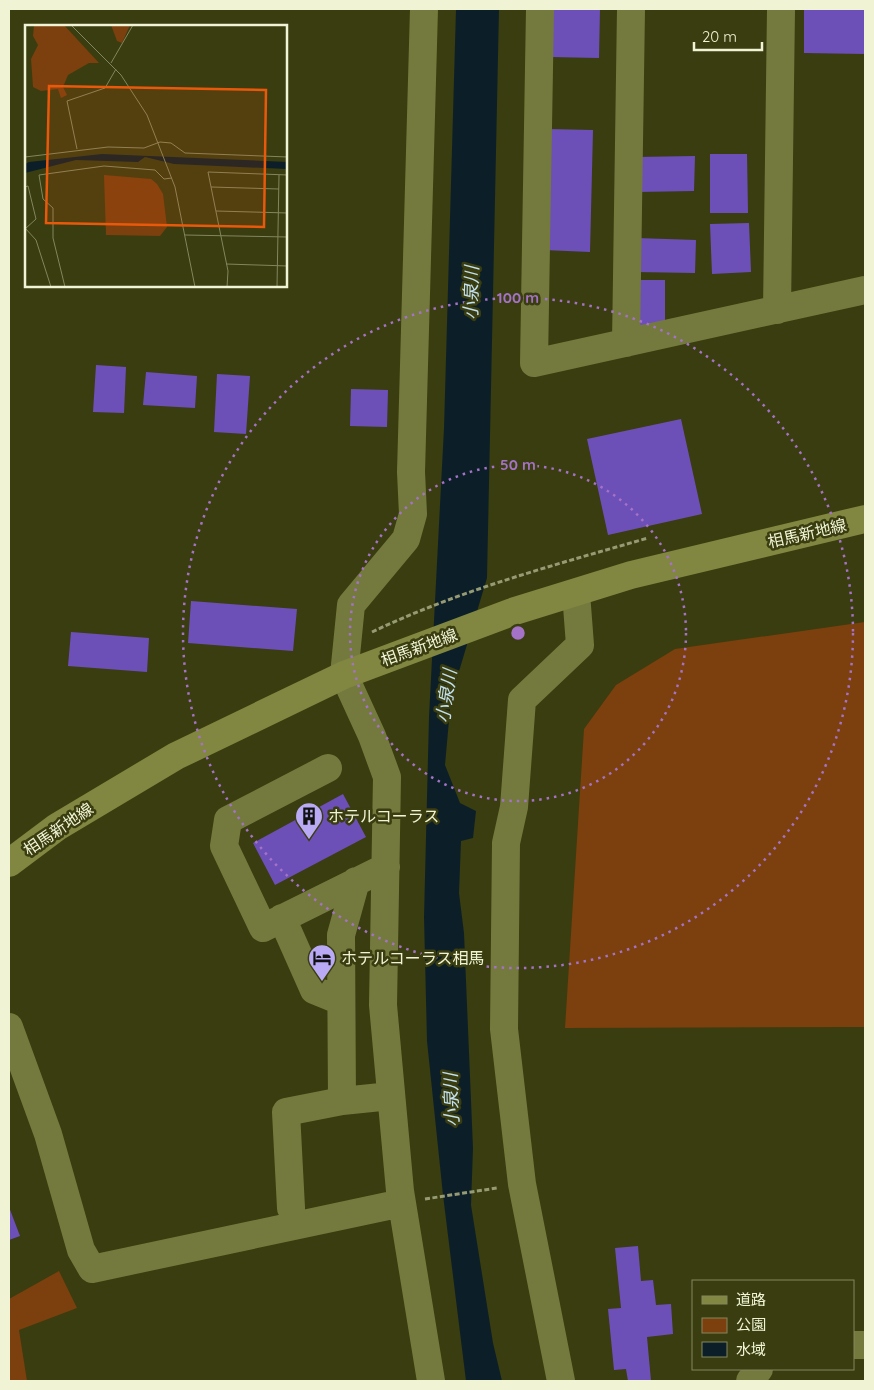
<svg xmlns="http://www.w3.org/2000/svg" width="874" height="1390" viewBox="0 0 874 1390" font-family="Quicksand,'Noto Sans JP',sans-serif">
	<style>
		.green { fill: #7c3f0e }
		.water { fill: #0c1f29 }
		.building { fill: #6d4fb8 }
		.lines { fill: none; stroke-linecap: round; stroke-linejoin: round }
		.path { stroke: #979b74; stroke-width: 3; stroke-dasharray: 5 2.5; stroke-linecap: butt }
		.minor { stroke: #747a3e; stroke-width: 28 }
		.major { stroke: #818741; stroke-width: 28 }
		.ring { fill: none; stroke: #a472c6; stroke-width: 2.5; stroke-dasharray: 2.5 5 }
		.labels { text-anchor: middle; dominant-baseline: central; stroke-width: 5; stroke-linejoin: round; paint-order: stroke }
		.street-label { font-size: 16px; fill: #f0f4d4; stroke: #3a3d0f }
		.poi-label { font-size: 16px; fill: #f0f4d4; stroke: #3a3d0f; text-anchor: start }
		.water-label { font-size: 18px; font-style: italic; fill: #c4e1f1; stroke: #3a3d0f }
		.inset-road { fill: none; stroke: #83865e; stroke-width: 1 }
		.view { fill: #e8590c; fill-opacity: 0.15; stroke: #e8590c; stroke-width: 2.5 }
		.inset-edge { fill: none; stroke: #f0f4d4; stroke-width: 2.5 }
		.centre { fill: #a472c6; stroke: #3a3d0f; stroke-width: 2.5 }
		.ring-label { font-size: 15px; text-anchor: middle; font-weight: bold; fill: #a472c6; stroke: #3a3d0f; stroke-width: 5; stroke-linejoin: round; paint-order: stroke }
	</style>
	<rect width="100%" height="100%" fill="#3a3d0f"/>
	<path class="green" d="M865,622V1027L565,1028L584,729L616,685L675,649Z
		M59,1271L77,1308L19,1330L27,1381H9V1299Z"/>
	<path class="water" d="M456,9H499L487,578L451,698L445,765L460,803L476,811L473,838L461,841L459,893L464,933L473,1148L471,1205L493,1343L502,1381H466L443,1195L427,1041L424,917L429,717L444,428Z"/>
	<path class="building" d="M552,9H600L599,58L551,57Z
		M804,9H865V54L804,53Z
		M547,129L593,130L590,252L544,250Z
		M710,154H747L748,213H710Z
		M695,156L694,191L637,192L636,157Z
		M749,223L751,272L712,274L710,224Z
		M636,238L696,240L695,273L636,272Z
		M633,280H665V328H633Z
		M96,365L126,367L124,413L93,412Z
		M146,372L197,376L195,408L143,405Z
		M217,374L250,376L246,434L214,432Z
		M351,389L388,390L387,427L350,426Z
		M681,419L702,514L608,535L587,439Z
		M191,601L297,609L293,651L188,643Z
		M71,632L149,638L147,672L68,666Z
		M343,794L366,837L275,885L253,843Z
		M9,1207L20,1236L9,1240Z
		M638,1246L641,1281L653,1280L656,1305L671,1304L673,1334L647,1337L651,1381H628L626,1369L614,1370L608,1309L621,1308L615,1248Z"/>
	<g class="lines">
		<path class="path" d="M372,632C460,590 554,565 648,538
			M425,1199L497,1188"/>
		<path class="minor" d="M424,9L411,472L413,514L406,539L351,605L344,675L372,736L387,777L383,1005L400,1191L431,1381
			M540,9L534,363L865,290
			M777,310L781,9
			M626,343L631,9
			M328,768L228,820L224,846L263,928L386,867
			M282,918L314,990L341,1001
			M9,1027L48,1134L81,1250L92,1269L402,1203
			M342,1101L341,935L356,881
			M291,1208L286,1112L342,1101L391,1096
			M853,1345H865
			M561,1381L522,1184L504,1029L506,843L514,807L522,700L580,645L576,593
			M750,1381L759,1369"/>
		<path class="major" d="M9,863L57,827L176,756L344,675L512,612L631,575L865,519"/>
	</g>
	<g class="ring">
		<circle cx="518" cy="633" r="168"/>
		<circle cx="518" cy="633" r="335"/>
	</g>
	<defs>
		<g id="building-pin" transform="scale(1.4375)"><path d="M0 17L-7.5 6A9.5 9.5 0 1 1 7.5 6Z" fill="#baaaf6" stroke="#3a3d0f"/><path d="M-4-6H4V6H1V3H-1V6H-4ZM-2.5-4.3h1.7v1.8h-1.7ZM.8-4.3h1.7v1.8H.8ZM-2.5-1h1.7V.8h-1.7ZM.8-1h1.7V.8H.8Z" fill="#111"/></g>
		<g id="hotel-pin" transform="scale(1.4375)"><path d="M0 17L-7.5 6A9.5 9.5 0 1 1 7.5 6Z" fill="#baaaf6" stroke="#3a3d0f"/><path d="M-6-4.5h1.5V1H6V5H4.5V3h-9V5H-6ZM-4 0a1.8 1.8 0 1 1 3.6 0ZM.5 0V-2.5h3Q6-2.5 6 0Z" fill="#111"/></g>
	</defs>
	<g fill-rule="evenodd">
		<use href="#building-pin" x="309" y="816"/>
		<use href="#hotel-pin" x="322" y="958"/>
	</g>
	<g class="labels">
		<g class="street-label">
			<text transform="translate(807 533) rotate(-13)">相馬新地線</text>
			<text transform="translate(419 647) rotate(-20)">相馬新地線</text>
			<text transform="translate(58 829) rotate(-34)">相馬新地線</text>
		</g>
		<g class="poi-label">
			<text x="328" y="816">ホテルコーラス</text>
			<text x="341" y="958">ホテルコーラス相馬</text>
		</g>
		<g class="water-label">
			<text transform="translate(471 293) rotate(-89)">小泉川</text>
			<text transform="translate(446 696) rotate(-82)">小泉川</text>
			<text transform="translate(451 1100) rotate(-92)">小泉川</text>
		</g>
	</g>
	<g transform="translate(25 25)">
		<rect width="262" height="262" fill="#3a3d0f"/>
		<path d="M9,0H39L74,38H64L43,50L38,62L42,70L36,73L33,64L16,66L8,62L6,34L13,20L8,11ZM86,0H105L97,18L92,16ZM79,150L126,154L132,159L138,169L142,202L135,211L81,210Z" fill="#7c3f0e"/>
		<path d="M77,129L263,137L262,144L149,139L120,132L113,137L51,135L0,148V139L4,137Z" fill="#0c1f29"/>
		<path class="inset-road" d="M46,0L96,50L122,90L150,162L170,262M86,38L108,0M52,124L42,76L80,63L91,44M0,132L83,122L119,123L135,117L146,118L160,128L263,132M0,162L3,161L11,194L0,204M186,162L254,164M191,186L263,188M0,203L11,215L26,262M160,210L263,212M201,239L263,241M40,262L28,213V183L18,174L14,150L79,141L130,145L139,154L147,153M202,262L203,246L183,147L263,150M252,262L254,150"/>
		<path class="view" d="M24,61L241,65L239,202L21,198Z"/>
		<rect width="262" height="262" class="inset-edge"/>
	</g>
	<circle cx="518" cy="633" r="8" class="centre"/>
	<g class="ring-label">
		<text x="518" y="303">100 m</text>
		<text x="518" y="470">50 m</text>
	</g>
	<rect width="874" height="1390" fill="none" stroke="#f0f4d4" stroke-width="20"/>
	<rect x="692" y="1280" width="162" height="90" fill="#3a3d0f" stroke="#83865e"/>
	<rect x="702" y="1296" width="25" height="8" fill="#818741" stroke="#83865e"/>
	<text x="736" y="1305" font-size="15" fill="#f0f4d4">道路</text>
	<rect x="702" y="1318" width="25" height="15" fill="#7c3f0e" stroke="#83865e"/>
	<text x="736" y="1330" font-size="15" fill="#f0f4d4">公園</text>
	<rect x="702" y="1342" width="25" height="15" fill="#0c1f29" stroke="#83865e"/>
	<text x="736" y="1355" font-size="15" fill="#f0f4d4">水域</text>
	<path d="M694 42v8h68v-8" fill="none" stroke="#f0f4d4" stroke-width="2.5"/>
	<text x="702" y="42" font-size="15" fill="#f0f4d4" stroke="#3a3d0f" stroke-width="4" paint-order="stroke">20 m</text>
</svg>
